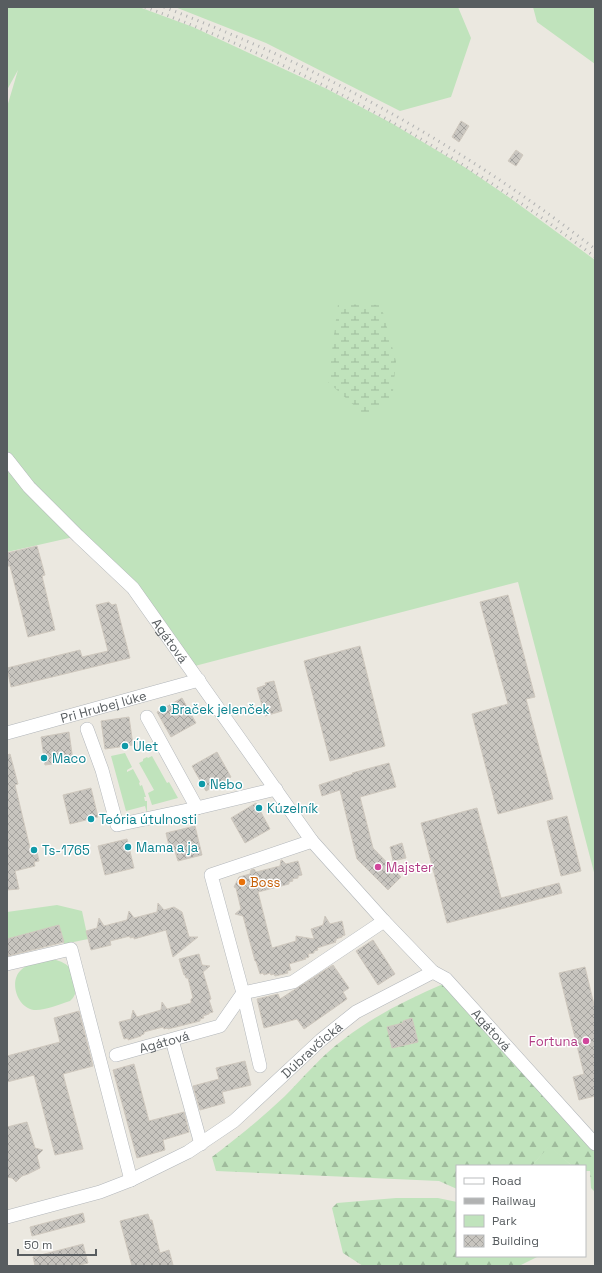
<svg xmlns="http://www.w3.org/2000/svg" width="602" height="1273" viewBox="0 0 602 1273" font-family="'Space Grotesk',sans-serif">
	<style>
		.green { fill: #c0e3bc }
		.forest { fill: url(#forest-firs) }
		.wetland { fill: url(#wetland-marsh) }
		.building { fill: url(#building-cross-hatch); stroke: #cfc8be }
		.lines { fill: none; stroke-linecap: round; stroke-linejoin: round }
		.minor-casing { stroke: #b2b6ba; stroke-width: 14 }
		.minor { stroke: #fff; stroke-width: 13 }
		.rail { stroke: #b1b2b2; stroke-width: 3; stroke-dasharray: 1 5; stroke-linecap: butt }
		.culture-dot { fill: #0f9aa8; stroke: #fff; stroke-width: 1.5 }
		.hotel-dot { fill: #d1479c; stroke: #fff; stroke-width: 1.5 }
		.food-dot { fill: #e8710a; stroke: #fff; stroke-width: 1.5 }
		.labels { text-anchor: middle; dominant-baseline: central; stroke-width: 3; stroke-linejoin: round; paint-order: stroke }
		.street-label { font-size: 13px; fill: #585d60; stroke: #fff }
		.culture-label { font-size: 13px; fill: #0d838f; stroke: #fff; text-anchor: start }
		.hotel-label { font-size: 13px; fill: #b23c85; stroke: #fff; text-anchor: start }
		.food-label { font-size: 13px; fill: #c56008; stroke: #fff; text-anchor: start }
	</style>
	<defs>
		<pattern id="forest-firs" width="22" height="20" patternUnits="userSpaceOnUse"><rect width="22" height="20" fill="#c0e3bc"/><path d="M5 1l3.5 6h-7zM16 11l3.5 6h-7z" fill="#9fbb9c"/></pattern>
		<pattern id="wetland-marsh" width="20" height="14" patternUnits="userSpaceOnUse"><rect width="20" height="14" fill="#c0e3bc"/><path d="M1 5h8M5 5V1M11 12h8M15 12V8" fill="none" stroke="#9fbb9c"/></pattern>
		<pattern id="building-cross-hatch" width="8" height="8" patternUnits="userSpaceOnUse"><rect width="8" height="8" fill="#c8c5bf"/><path d="M0 0l8 8M0 8l8-8" fill="none" stroke="#a5a39f"/></pattern>
	</defs>
	<rect width="100%" height="100%" fill="#ebe8e0"/>
	<path class="green" d="M7,7H139L193,27L327,89L393,124L466,168L510,198L595,260V876L518,582L191,667L133,588L78,536L7,552V107L18,70L7,90Z
		M175,7H458L471,38L451,97L400,111L266,43Z
		M533,7H595V64L537,22Z
		M125,753L132,767L127,770V772L133,769L140,782L139,783L140,786L142,785L146,797H144L145,801H147V813L145,806L126,811L111,756Z
		M152,756L167,783L169,782L178,798L152,805L148,793L154,790L139,763L143,761V759L147,757L148,758Z
		M57,905L82,911L88,939L64,944L59,925L7,939V912Z
		M50,959C56,960 62,961 68,966C73,971 77,986 75,994C74,997 72,999 70,1001C60,1004 46,1010 36,1010C18,1010 8,982 21,970C27,963 41,962 50,959Z
		M549,1145L572,1166H532Z"/>
	<path class="forest" d="M443,984L595,1152V1192L591,1188L590,1171H585V1166H572L549,1146L532,1166H457V1189L439,1181L216,1171L212,1157C237,1138 262,1118 285,1096C304,1077 322,1055 344,1039C374,1016 408,999 443,984Z
		M396,1198H438L457,1202V1256H539L519,1266H363L343,1253L332,1208L337,1203Z"/>
	<path class="wetland" d="M338,304L381,305L396,361L392,401L368,418L328,382Z"/>
	<path class="building" d="M461,121L469,126L459,142L452,137Z
		M516,150L523,155L516,166L508,161Z
		M37,546L45,575L42,576L55,630L28,637L10,566H7V553Z
		M508,595L535,697L526,699L553,799L498,814L472,714L508,704L480,602Z
		M109,602L112,605L116,604L130,658L11,687L7,668L80,650L82,657L108,651L96,605Z
		M360,646L385,746L330,761L304,661Z
		M274,681L282,711L265,716L257,688L266,685L265,683Z
		M182,698L196,723L171,737L157,712Z
		M129,717L133,745L105,749L101,721Z
		M69,732L73,761L45,765L41,737Z
		M217,752L231,777L206,791L192,766Z
		M10,754L18,784L15,785L30,848L36,847L39,861L34,862L35,866L15,871L19,889L7,890V755Z
		M389,763L396,787L360,797L373,848L401,877L388,890L357,859L340,790L322,796L319,785L353,774L352,773Z
		M91,788L98,817L70,824L63,795Z
		M256,803L270,829L245,843L231,818Z
		M477,808L501,898L559,883L562,893L447,923L421,823Z
		M567,816L581,871L561,876L547,821Z
		M195,826L202,855L178,861L173,845L169,846L166,833Z
		M127,839L134,868L105,875L98,846Z
		M402,843L406,858L393,861L390,847Z
		M281,860H282L286,864L298,861L302,875L298,876V878L292,879L293,881L289,882V884L258,892L272,948L296,941V936L314,939L311,929L323,925L325,916L330,924L342,921L345,935L342,936V937L336,939V941L334,942H336L317,948L318,950L314,951V953L308,954L309,957L305,958L306,959L289,964L291,970L287,971L288,973L275,976L274,974L271,975L270,973L264,975L263,973L260,974L256,961H255L243,916L235,914L241,909L236,888L234,887L239,877L250,874L251,870L254,869L256,872L280,866Z
		M158,903L164,910L174,907L182,912L189,937H198L173,957L166,930L134,939V937L130,938V936L110,941L111,945L91,950L86,931L97,928L99,918L104,926L127,920L129,911L134,918L157,912Z
		M59,925L64,942L8,956L7,939Z
		M373,940L395,974L378,985L356,951Z
		M199,954L202,965L210,966L203,972L211,999L209,1000L213,1012L209,1013V1014L203,1016L204,1018L200,1019V1021L168,1029L167,1028L164,1029L163,1027L144,1032V1034L141,1035V1036L128,1040V1038L124,1039L119,1022L131,1019L133,1010L137,1017L161,1010L162,1002L167,1009L191,1003V999L193,998L188,978H186L185,975H184L179,959Z
		M333,965L349,988L343,992L347,999L304,1029L297,1019L264,1028L257,999L278,994L280,999Z
		M585,967L595,1009V1096L579,1100L573,1077L584,1074L559,973Z
		M79,1011L93,1066L63,1074L83,1149L55,1155L34,1075L7,1082V1056L60,1042L54,1018Z
		M412,1018L418,1042L392,1048L387,1027L403,1023V1021Z
		M245,1061L251,1085L222,1092L225,1103L200,1110L193,1086L219,1079L216,1068Z
		M134,1064L149,1121L184,1112L189,1132L163,1140L165,1150L137,1158L113,1070Z
		M27,1122L35,1148L43,1150L37,1156L40,1168L28,1174L22,1176L16,1182L12,1178L7,1177V1127Z
		M83,1213L85,1222L32,1236L30,1227Z
		M148,1214L150,1220H152L160,1253L169,1250L173,1265L167,1266H132L120,1221Z
		M83,1244L88,1263L76,1266H35L33,1257Z"/>
	<g class="lines">
		<g class="minor-casing">
			<g id="minor">
				<path id="s1" d="M7,459L29,487L78,536L133,588L312,841L384,921L433,972L446,979L595,1144"/>
				<path d="M147,717L197,808"/>
				<path d="M87,729L102,770L117,825L197,808L276,789"/>
				<path id="s2" d="M7,733L199,680"/>
				<path d="M312,841L211,875L243,993L293,982L384,921"/>
				<path d="M7,964L71,949L131,1180"/>
				<path d="M243,993L260,1066"/>
				<path d="M172,1040L201,1144"/>
				<path id="s3" d="M116,1055L220,1026L243,993"/>
				<path id="s4" d="M7,1217L100,1192L131,1180L188,1152L234,1121L321,1040L356,1012L433,972"/>
			</g>
		</g>
		<use href="#minor" class="minor"/>
		<path class="rail" d="M145,7C307,67 458,152 595,257
			M164,7C209,25 254,43 297,64C402,115 503,177 595,249"/>
	</g>
	<g class="culture-dot">
		<circle cx="163" cy="709" r="4"/>
		<circle cx="125" cy="746" r="4"/>
		<circle cx="44" cy="758" r="4"/>
		<circle cx="202" cy="784" r="4"/>
		<circle cx="259" cy="808" r="4"/>
		<circle cx="91" cy="819" r="4"/>
		<circle cx="128" cy="847" r="4"/>
		<circle cx="34" cy="850" r="4"/>
	</g>
	<g class="hotel-dot">
		<circle cx="378" cy="867" r="4"/>
		<circle cx="586" cy="1041" r="4"/>
	</g>
	<circle class="food-dot" cx="242" cy="882" r="4"/>
	<g class="labels">
		<g class="street-label">
			<text stroke="none"><textPath href="#s1" startOffset="245">Agátová</textPath></text>
			<text stroke="none"><textPath href="#s2" startOffset="100">Pri Hrubej lúke</textPath></text>
			<text stroke="none"><textPath href="#s1" startOffset="752">Agátová</textPath></text>
			<text stroke="none"><textPath href="#s3" startOffset="50">Agátová</textPath></text>
			<text stroke="none"><textPath href="#s4" startOffset="354">Dúbravčická</textPath></text>
		</g>
		<g class="culture-label">
			<text x="171" y="709">Braček jelenček</text>
			<text x="133" y="746">Úlet</text>
			<text x="52" y="758">Maco</text>
			<text x="210" y="784">Nebo</text>
			<text x="267" y="808">Kúzelník</text>
			<text x="99" y="819">Teória útulnosti</text>
			<text x="136" y="847">Mama a ja</text>
			<text x="42" y="850">Ts-1765</text>
		</g>
		<g class="hotel-label">
			<text x="386" y="867">Majster</text>
			<text x="578" y="1041" text-anchor="end">Fortuna</text>
		</g>
		<g class="food-label">
			<text x="250" y="882">Boss</text>
		</g>
	</g>
	<rect width="602" height="1273" fill="none" stroke="#585d60" stroke-width="16"/>
	<rect x="456" y="1165" width="130" height="92" fill="#ffffff" stroke="#bcbebf"/>
	<rect x="464" y="1178" width="20" height="6" fill="#ffffff" stroke="#bcbebf"/>
	<text x="492" y="1185" font-size="12" fill="#585d60">Road</text>
	<rect x="464" y="1198" width="20" height="6" fill="#b1b2b2" stroke="#bcbebf"/>
	<text x="492" y="1205" font-size="12" fill="#585d60">Railway</text>
	<rect x="464" y="1215" width="20" height="12" fill="#c0e3bc" stroke="#bcbebf"/>
	<text x="492" y="1225" font-size="12" fill="#585d60">Park</text>
	<rect x="464" y="1235" width="20" height="12" fill="url(#building-cross-hatch)" stroke="#bcbebf"/>
	<text x="492" y="1245" font-size="12" fill="#585d60">Building</text>
	<path d="M18 1249v6h78v-6" fill="none" stroke="#585d60" stroke-width="2"/>
	<text x="24" y="1249" font-size="12" fill="#585d60" stroke="#ffffff" stroke-width="3" paint-order="stroke">50 m</text>
</svg>
